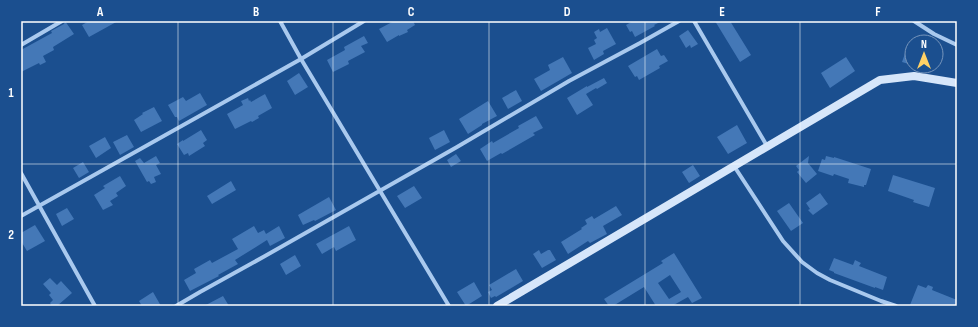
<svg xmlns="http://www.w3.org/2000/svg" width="978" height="327" viewBox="0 0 978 327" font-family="'Sofia Sans Condensed',sans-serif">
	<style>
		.building { fill: #4478b7; fill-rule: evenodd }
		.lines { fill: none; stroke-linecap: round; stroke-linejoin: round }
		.street { stroke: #a9c9ee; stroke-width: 4 }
		.secondary { stroke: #d6e6fa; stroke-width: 8 }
		.grid { fill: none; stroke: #fff; stroke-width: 1; stroke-opacity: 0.55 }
		.neatline { fill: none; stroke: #fff; stroke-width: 1.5 }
		.grid-label { font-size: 13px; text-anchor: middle; font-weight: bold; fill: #fff }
	</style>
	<rect width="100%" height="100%" fill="#1b4f8f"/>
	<path class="building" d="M65,21L74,34L53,47L54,50L43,56L46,62L40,65L39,63L21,72V50L52,33L51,31L64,24Z
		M89,21H118L89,37L82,25Z
		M394,21H413L415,25L407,30L408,32L399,36V35L387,42L379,29Z
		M633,21H662L654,25L655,26L635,37L632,31L630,32L626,25Z
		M715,21H730L751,55L740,62Z
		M607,28L616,44L603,51L604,54L594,60L588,48L596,44L594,40L597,38L594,32L599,29L600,32Z
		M688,30L698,44L691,48L690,45L686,48L679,36Z
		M364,36L368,43L361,46L365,52L348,61L349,64L333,72L327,60L345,50L344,47Z
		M907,48L912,49V65L902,62Z
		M657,49L661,56L664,55L668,61L659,66L660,68L639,80L637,76L635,77L628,66Z
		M563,57L572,73L541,91L534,79L550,70L548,65Z
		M846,57L855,71L830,88L821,73Z
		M299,73L308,87L295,95L287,81Z
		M604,78L607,83L597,89L596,88L586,94L593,105L577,115L567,98L587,86V87Z
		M516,90L522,101L508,109L502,98Z
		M200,93L207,105L179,121L177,117H175L168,105L183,97L186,101Z
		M265,94L272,108L258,116L259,118L252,122L251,121L235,129L227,114L243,105L241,101L248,98L249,101L250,100L251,102Z
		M488,101L497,116L482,124V125L468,134L459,119Z
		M154,107L162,121L141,132L134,120L143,114L142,113Z
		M536,116L543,128L533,133L535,135L502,154L501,153L487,161L480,149L492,141L493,143L519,128L518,126Z
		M737,125L747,143L728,154L717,137Z
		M201,130L207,140L203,143L205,146L189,156L188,153L184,155L177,144L183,140V141Z
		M444,130L450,142L435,150L429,138Z
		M127,135L134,147L120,155L113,142Z
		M105,137L111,148L96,158L89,146Z
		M456,154L461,161L451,167L447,160Z
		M156,156L160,163L156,165L161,174L154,177L156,182L151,184L149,181L147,182L135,161L140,158L144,163Z
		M809,156L808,163L817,174L806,183L797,172L799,170L796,166Z
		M826,156L834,158V157L871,169L866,185H864V187L848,183L849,179L834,174L833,176L818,171L822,159L825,160Z
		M83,162L89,172L79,178L73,168Z
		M693,165L700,176L689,183L682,172Z
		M893,175L935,188L929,207L913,202L914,200L888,191Z
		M120,176L126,186L116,193L118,196L110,201L113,205L103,210L94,195L105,188L103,186Z
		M231,181L236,190L212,204L207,196Z
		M414,186L422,198L405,208L397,196Z
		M820,193L828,204L813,215L808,210L810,209L806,203Z
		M329,197L336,210L315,221L314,220L303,225L298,215Z
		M789,203L803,223L791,231L777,211Z
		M616,206L622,215L603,226L607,234L590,243L588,241L568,254L561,242L582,229L581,228L587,224L585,220L592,216L594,219Z
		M67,208L74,219L62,226L56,214Z
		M35,225L45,241L27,251L21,241V233Z
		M254,226L258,233L264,230L266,234L279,226L285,238L270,246L267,240L235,260L238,264L218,275L219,276L190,291L184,280L196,273L194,269L210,260L212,263L238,249L232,239Z
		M349,226L356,240L336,251L334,247L322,254L316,244Z
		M539,250L541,254L548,250H550L556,260L542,268L533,254Z
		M674,253L702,298L692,303L688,297L672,306H656L644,287L613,306H609L604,299L663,263L661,261ZM670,275L681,292L669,299L658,283Z
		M295,255L301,266L286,275L280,264Z
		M834,258L853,265L855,260L861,263L859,266L887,277L883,290L875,287V288L834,273V272L829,270Z
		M516,269L523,281L496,297L495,296L491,298L488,292L492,290L489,285Z
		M50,278L57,285L61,281L72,293L57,306H52L50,303L53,300L49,295L51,293L43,284Z
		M474,282L482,296L466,306L457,292Z
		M918,285L926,288L928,285L933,287L932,290L957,300V306H913L910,305Z
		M153,292L161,306H142L139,301Z
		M223,296L229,306H204Z"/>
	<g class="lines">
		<path class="street" d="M280,21L301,59L449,306
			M694,21L767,146
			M914,21L934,34L957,45
			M21,45L62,21
			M734,166L783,241L802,262L817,273L830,280L881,301L896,306
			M21,173L95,306
			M21,216L301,59L364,21
			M176,306L200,292L265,256L457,147L569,81L640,43L679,21"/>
		<path class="secondary" d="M497,306L880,80L914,76L957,83"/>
	</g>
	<path class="grid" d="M178,21V306M333,21V306M489,21V306M645,21V306M800,21V306M21,164H957"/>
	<rect width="978" height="327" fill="none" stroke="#1b4f8f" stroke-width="44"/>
	<g transform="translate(924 54)"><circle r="19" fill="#1b4f8f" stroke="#7695bc"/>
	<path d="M0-3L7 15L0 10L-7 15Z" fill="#ffd166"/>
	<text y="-6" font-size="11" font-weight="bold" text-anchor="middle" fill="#ffffff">N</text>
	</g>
	<rect x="22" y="22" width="934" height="283" class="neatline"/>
	<g class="grid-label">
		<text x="100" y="16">A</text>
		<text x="256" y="16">B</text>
		<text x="411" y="16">C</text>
		<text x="567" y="16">D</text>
		<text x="722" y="16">E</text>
		<text x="878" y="16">F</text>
		<text x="11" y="97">1</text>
		<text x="11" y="239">2</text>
	</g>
</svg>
